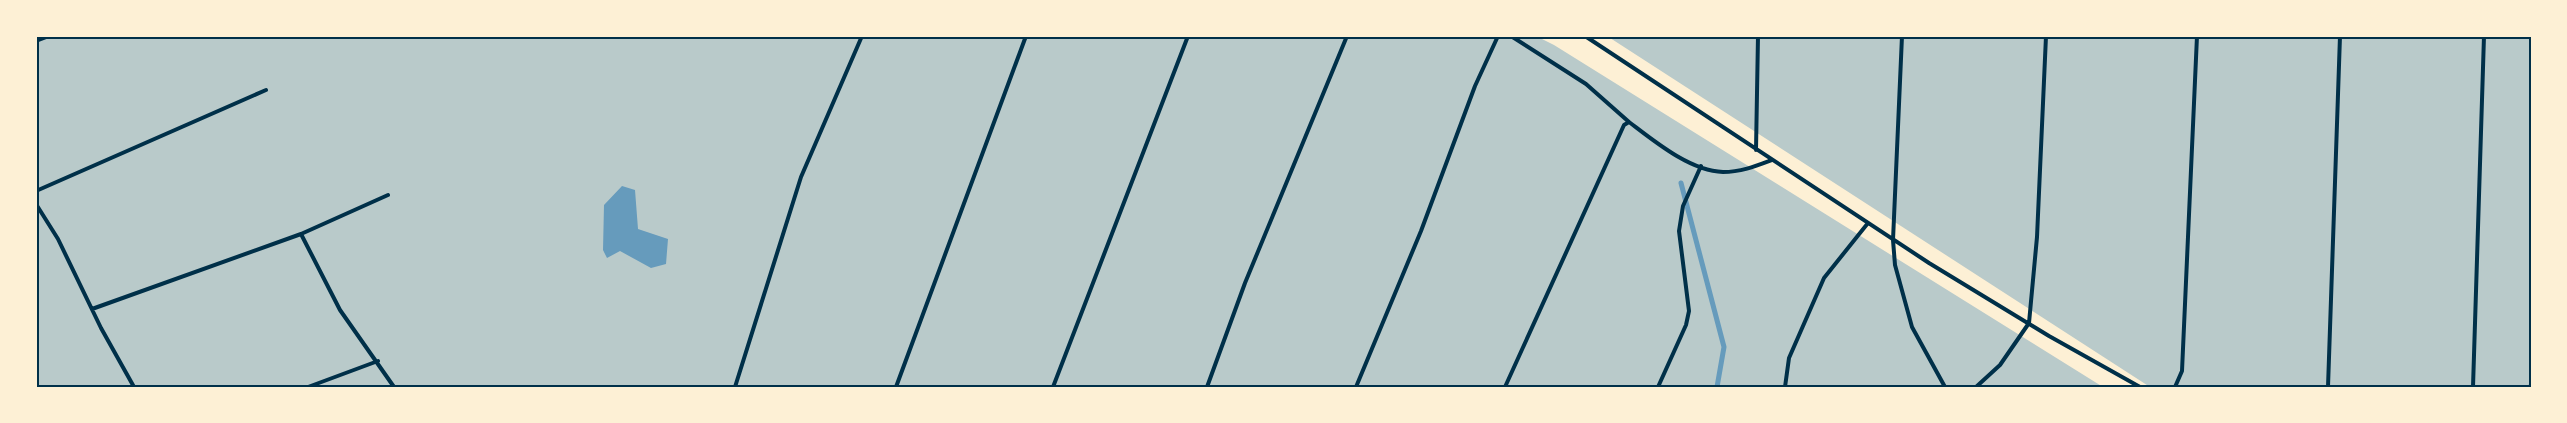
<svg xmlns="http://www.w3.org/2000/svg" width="2567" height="423" viewBox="0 0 2567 423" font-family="'DM Sans',sans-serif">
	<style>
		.green { fill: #b9caca }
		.water { fill: #669bbc }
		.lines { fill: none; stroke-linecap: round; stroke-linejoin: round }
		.stream { stroke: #669bbc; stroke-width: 5 }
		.service { stroke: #003049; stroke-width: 4 }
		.neatline { fill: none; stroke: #003049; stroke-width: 2 }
	</style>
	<rect width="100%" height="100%" fill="#fdf0d5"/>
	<path class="green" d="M36,36H1536L1554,45L2103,387H36Z
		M1607,36H2531V387H2150Z"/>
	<path class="water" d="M622,186L635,190L638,229L668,239L666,264L651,268L620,251L607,258L603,250L604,205Z"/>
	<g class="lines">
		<path class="stream" d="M1681,183L1724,347L1717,387"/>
		<path class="service" d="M1511,36L1586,84L1629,122
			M1585,36L1929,263L2049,336L2140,387
			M1902,36L1893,240L1895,265L1912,327L1945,387
			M36,41L49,36
			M1756,150L1758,36
			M36,191L266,90
			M36,204L58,239L101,328L134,387
			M301,234L388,195
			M92,309L301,234L340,310L394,387
			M308,387L378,361
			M735,387L801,177L862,36
			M896,387L1026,36
			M1053,387L1188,36
			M1207,387L1245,283L1347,36
			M1356,387L1421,231L1475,86L1498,36
			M1505,387L1624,125L1629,122C1654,141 1690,171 1723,172C1741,172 1756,166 1772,160
			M1658,387L1686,325L1689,311L1679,231L1683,206L1701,166
			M1785,387L1789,358L1824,278L1868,223
			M1976,387L2000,365L2029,323L2037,237L2046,36
			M2175,387L2182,371L2197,36
			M2328,387L2340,36
			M2473,387L2484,36
			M2530,387L2531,385"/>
	</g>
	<rect width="2567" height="423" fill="none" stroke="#fdf0d5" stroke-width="75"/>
	<rect x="38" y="38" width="2492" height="348" class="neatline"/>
</svg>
